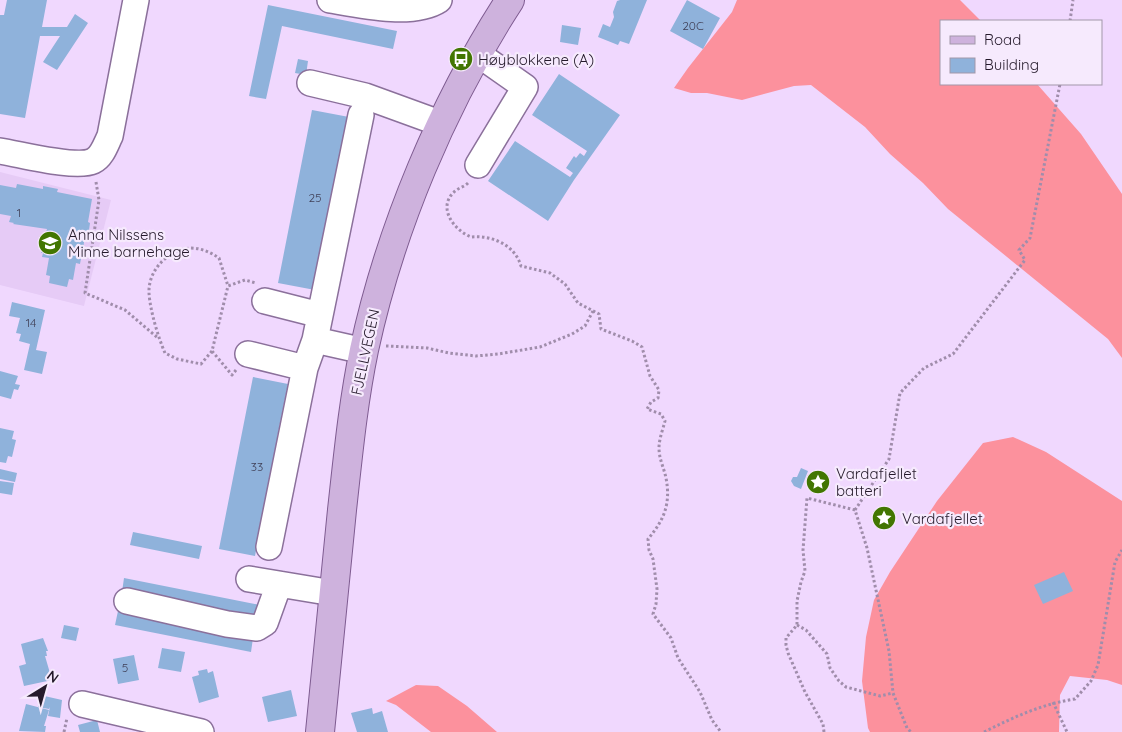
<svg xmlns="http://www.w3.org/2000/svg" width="1122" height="732" viewBox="0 0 1122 732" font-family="Quicksand,sans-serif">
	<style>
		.built { fill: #e6cbf6 }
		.forest { fill: #fc919d }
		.building { fill: #8fb2db }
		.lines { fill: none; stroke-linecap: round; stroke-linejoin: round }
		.minor-casing { stroke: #8b709b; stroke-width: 28 }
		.major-casing { stroke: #7e5b90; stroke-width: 30 }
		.path { stroke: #a08dab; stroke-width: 3; stroke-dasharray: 2.5 2.5; stroke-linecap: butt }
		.minor { stroke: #fff; stroke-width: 25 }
		.major { stroke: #ceb2dd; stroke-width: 28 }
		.labels { text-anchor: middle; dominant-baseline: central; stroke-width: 4.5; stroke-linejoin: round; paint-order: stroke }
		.number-label { font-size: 12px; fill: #404057 }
		.poi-label { font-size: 15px; fill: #251a2b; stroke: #f6eafd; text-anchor: start }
		.street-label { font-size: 15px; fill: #251a2b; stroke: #f6eafd }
	</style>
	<rect width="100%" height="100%" fill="#f0d8fe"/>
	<path class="built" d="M0,172L111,200L84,306L0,285Z"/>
	<path class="forest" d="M737,0H960L981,21H941V84H1037L1081,134L1122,194V358L1108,339L948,209L923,183L890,154L865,127L811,85L794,86L742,100L707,93H691L674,88L688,68L732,12Z
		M1013,437L1046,452L1122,501V685L1107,680L1070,676L1060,695L1059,732H870L868,728L862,681L866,637L874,600L890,572L937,501L983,443Z
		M416,685L438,686L467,706L497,732H431L396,705L386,701Z"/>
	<path class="building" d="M7,0H47L42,27H67L75,14L88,23L57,70L43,62L60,36H40L25,118L0,114V15H4Z
		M620,0H647L629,44L620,41L618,45L598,37L603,24L610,27L614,17L613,12L617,1Z
		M687,0L720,18L703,49L670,31Z
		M268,5L397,31L393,49L282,26L266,99L249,96Z
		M562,25L581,28L578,45L560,42Z
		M298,59L308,61L306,75L295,73Z
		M559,74L620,115L574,180L548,221L488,181L515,141L570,177L573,173L566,168L574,156L576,158L580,153L584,156L587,151L532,115Z
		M312,110L349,117L315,290L278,283Z
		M17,184L43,189V186L58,189L57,192L92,199L88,222L90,223L88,237H85L80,264L76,263L73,280L69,279L67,287L49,283L50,276L46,275L49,258L42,257L43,253H41L47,229L13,224L14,223L9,222L11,216L0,214V185L16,188Z
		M12,302L45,310L36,350L47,352L42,374L24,370L30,344L19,341L21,334L16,333L20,318L9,316Z
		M0,371L18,376L15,384L20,385L18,390L14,389L11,399L0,396Z
		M253,377L288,384L277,438L281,439L278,478L270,476L255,556L219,549Z
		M0,428L14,431L12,439L16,440L12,457L8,456L6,463L0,462Z
		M801,468L808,471L801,489L794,486L791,481L793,477H797Z
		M0,469L17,473L15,482L0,479Z
		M0,481L14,483L12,495L0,493Z
		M133,532L202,546L199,559L130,545Z
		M1064,572L1073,591L1043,604L1034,585Z
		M124,578L260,605L257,619L122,592Z
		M118,611L253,638L251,652L115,625Z
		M64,625L79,628L76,641L61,638Z
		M43,638L48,651H46L47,656H45L52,680L24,686L19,666L26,664L21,644Z
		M162,648L185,652L181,672L158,668Z
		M134,655L139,680L118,684L113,659Z
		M207,669L208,673L213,671L219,697L199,703L192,677L199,675L198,671Z
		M291,690L297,716L268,722L262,697Z
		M40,695L62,700L60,718L48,716L50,707L49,709L38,707Z
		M26,704L49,710L44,726H46L45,732L19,731Z
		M372,708L373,714L382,711L388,732H357L351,713Z
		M97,720L100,732H80L78,725Z"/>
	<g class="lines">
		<g class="minor-casing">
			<path id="minor" d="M330,0C359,5 413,17 439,0
				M310,83L365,96L442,124
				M0,151C20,154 76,169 93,161C102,157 106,144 110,136L136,0
				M478,165L525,87L478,54
				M265,301L320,315
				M315,340L364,351
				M248,354L305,368
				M269,547L305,368L315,340L361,115
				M249,579L333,593
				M127,601L227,624L257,628L265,623L279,584
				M82,704L201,732"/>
		</g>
		<g class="major-casing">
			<path id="major" d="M320,732C327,658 334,584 342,510C348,456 353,403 364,350C390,229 443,103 510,0"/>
		</g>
		<path class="path" d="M1070,21L1073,0
			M96,182L99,200L85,293L125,310L158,338
			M468,183C464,187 458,188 454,192C437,208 454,230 471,237C492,235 515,245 521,266L550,273L565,284L578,303L599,314L601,329L632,341L642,347L650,376L659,390L658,398L651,402L647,409L661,414L665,421C663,429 659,439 659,448C659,459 664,468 666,478C671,504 664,520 648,539L649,550L653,559L657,589L656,604L653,614L671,638L678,658L700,692L712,720L721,732
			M386,346L427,348L449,353L476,356L498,354L540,347L572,334L585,326L593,311
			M212,351L201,364L177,359L165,353C158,337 150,310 149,293C148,270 168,250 190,248C201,248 210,252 219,258L228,286
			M236,370L232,375L212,351L228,286L245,280L256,283
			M855,510L889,459L900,393L924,368L953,354L1025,260L1019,250L1030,238L1060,84
			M797,625L806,630L827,654L830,668L839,681L846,687L880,696L893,693
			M1053,702L1067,732
			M64,732L67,718
			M824,732L823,724L805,692L788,653L786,645V638L797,625V601L801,582L805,571L803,550L807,498L855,510L867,548L889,651L893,693L907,728L911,732
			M984,732C1014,717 1042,704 1075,699L1091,681L1098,665L1115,562L1122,550"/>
		<use href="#minor" class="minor"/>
		<use href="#major" class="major"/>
	</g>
	<defs>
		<g id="bus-disc" transform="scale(1.25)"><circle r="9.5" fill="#427601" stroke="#f6eafd"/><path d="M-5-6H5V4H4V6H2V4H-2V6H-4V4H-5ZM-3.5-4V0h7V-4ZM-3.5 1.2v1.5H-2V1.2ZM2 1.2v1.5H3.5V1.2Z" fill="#fff"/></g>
		<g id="school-disc" transform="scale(1.25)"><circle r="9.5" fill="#427601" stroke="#f6eafd"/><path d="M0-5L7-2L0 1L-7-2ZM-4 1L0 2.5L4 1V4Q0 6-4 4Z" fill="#fff"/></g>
		<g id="sight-disc" transform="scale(1.25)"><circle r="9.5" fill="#427601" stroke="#f6eafd"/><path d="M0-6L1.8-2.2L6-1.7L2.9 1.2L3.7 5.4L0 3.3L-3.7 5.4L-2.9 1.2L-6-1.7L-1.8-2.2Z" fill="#fff"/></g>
	</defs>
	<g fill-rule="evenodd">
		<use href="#bus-disc" x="461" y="59"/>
		<use href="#school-disc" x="50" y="243"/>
		<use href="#sight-disc" x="818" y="482"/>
		<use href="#sight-disc" x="884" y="518"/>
	</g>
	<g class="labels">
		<g class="number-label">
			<text x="693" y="25">20C</text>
			<text x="315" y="197">25</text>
			<text x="19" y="212">1</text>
			<text x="31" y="322">14</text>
			<text x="257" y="466">33</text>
			<text x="125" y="667">5</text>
		</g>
		<g class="poi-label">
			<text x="478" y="59">Høyblokkene (A)</text>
			<text x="68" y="234">Anna Nilssens<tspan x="68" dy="17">Minne barnehage</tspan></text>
			<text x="836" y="473">Vardafjellet<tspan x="836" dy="17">batteri</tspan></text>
			<text x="902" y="518">Vardafjellet</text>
		</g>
		<g class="street-label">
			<text transform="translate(365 352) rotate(-78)">FJELLVEGEN</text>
		</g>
	</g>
	<rect x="940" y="20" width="162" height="65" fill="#f6eafd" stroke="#a297a9"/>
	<rect x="950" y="36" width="25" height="8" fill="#ceb2dd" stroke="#a297a9"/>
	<text x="984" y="45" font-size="15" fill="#251a2b">Road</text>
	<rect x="950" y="58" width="25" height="15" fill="#8fb2db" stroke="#a297a9"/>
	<text x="984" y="70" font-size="15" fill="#251a2b">Building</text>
	<g transform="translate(45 687) rotate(37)" stroke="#f6eafd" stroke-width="4" paint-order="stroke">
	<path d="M0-4L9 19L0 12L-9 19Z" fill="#251a2b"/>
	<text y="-8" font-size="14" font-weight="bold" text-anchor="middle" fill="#251a2b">N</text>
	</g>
</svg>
